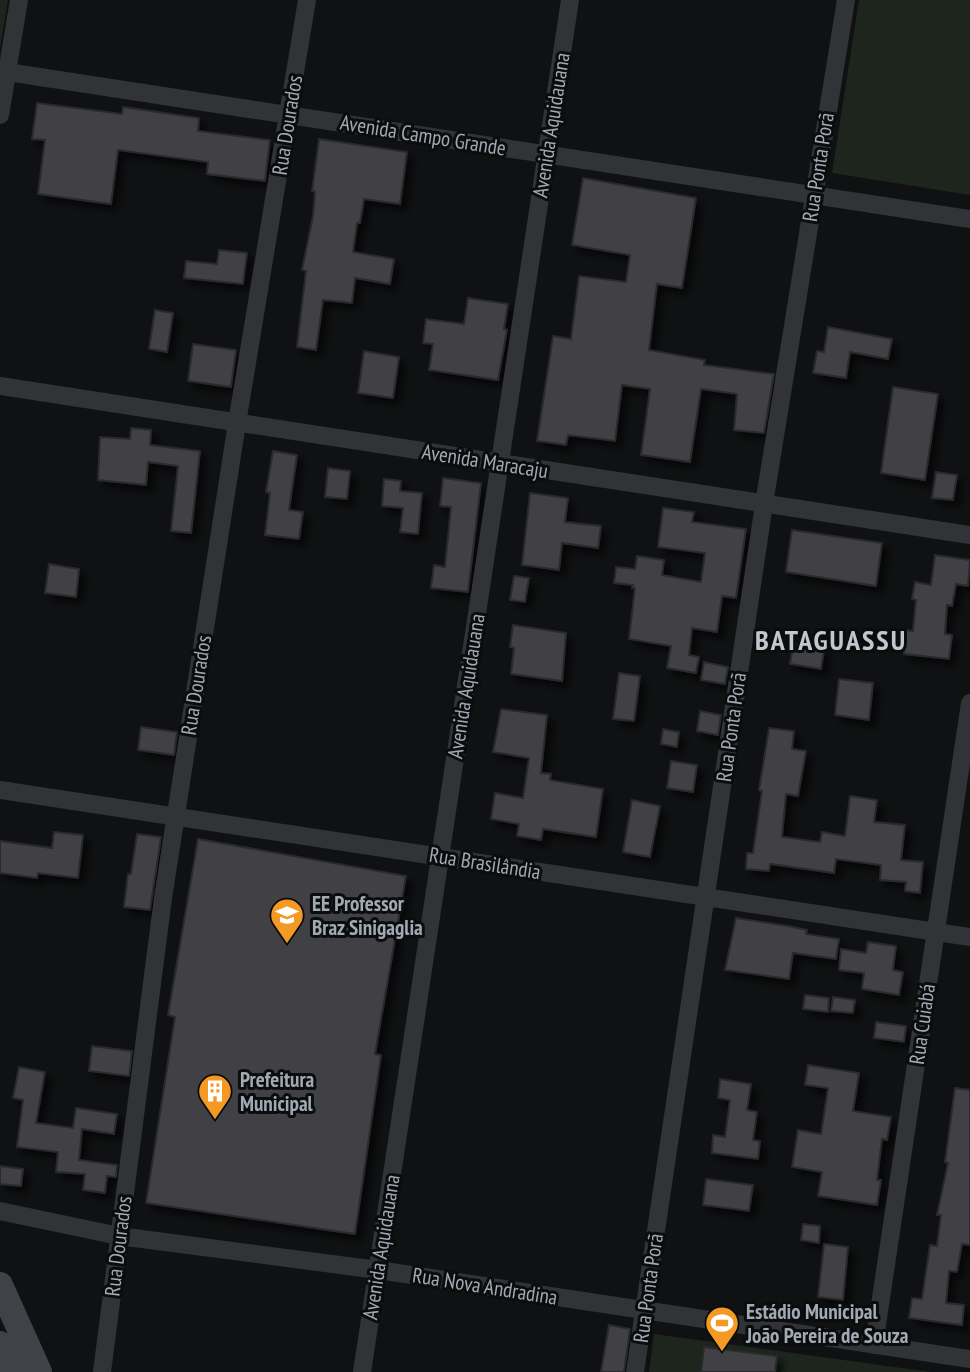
<svg xmlns="http://www.w3.org/2000/svg" width="970" height="1372" viewBox="0 0 970 1372" font-family="'PT Sans Narrow',sans-serif">
	<style>
		.green { fill: #1d251d }
		.building { fill: #3f4145; stroke: #2a2b2e; stroke-width: 2; filter: url(#shadow) }
		.lines { fill: none; stroke-linecap: round; stroke-linejoin: round }
		.street { stroke: #313337; stroke-width: 18 }
		.secondary { stroke: #3f4247; stroke-width: 26 }
		.labels { text-anchor: middle; dominant-baseline: central; stroke-width: 6; stroke-linejoin: round; paint-order: stroke }
		.street-label { font-size: 21px; fill: #a1a9b3; stroke: #0b0c0d }
		.poi-label { font-size: 21px; font-weight: bold; fill: #a1a9b3; stroke: #0b0c0d; text-anchor: start }
		.district-label { font-size: 28px; font-weight: bold; letter-spacing: 2px; fill: #c2c7cf; stroke: #0b0c0d }
	</style>
	<defs>
		<filter id="shadow"><feDropShadow dx="6" dy="6" stdDeviation="3.5" flood-color="#0009"/></filter>
	</defs>
	<rect width="100%" height="100%" fill="#101112"/>
	<path class="green" d="M0,0H8L0,48Z
		M859,0H970V195L832,173Z
		M654,1334L931,1372H649Z"/>
	<path class="building" d="M37,103L122,114L123,107L199,118L198,131L270,140L265,181L207,174L208,162L118,150L111,204L38,194L45,140L32,139Z
		M319,139L407,152L400,204L364,199L360,223H357L353,252L394,259L390,284L355,278L352,303L323,300L316,350L297,347L306,271L302,270L313,216L315,192L312,191Z
		M583,178L696,198L682,288L657,284L649,350L705,360L704,365L774,374L764,433L734,430L737,394L701,389L690,462L641,455L650,389L622,385L615,441L568,435L566,445L537,441L553,336L571,339L579,276L626,282L630,255L572,245Z
		M219,250L247,253L243,284L184,278L186,261L217,264Z
		M468,298L508,304L504,329L507,330L498,380L429,370L433,344L423,343L426,319L464,324Z
		M155,310L173,313L167,352L149,349Z
		M828,327L892,339L888,359L850,352L846,378L813,373L817,351L824,352Z
		M193,344L236,350L231,387L188,381Z
		M364,351L399,357L393,398L358,393Z
		M893,387L938,394L925,480L881,473Z
		M131,428L151,430L150,445L200,451L191,533L171,531L178,466L148,462L146,485L98,480L100,437L130,439Z
		M273,451L297,455L289,510L303,512L299,539L265,535L270,493L266,492Z
		M328,468L350,471L347,499L325,497Z
		M936,472L957,475L953,500L932,498Z
		M443,478L481,483L468,592L431,588L434,565L445,567L451,507L440,506Z
		M384,479L401,481L400,491L422,493L418,534L400,532L403,508L382,506Z
		M530,493L568,498L565,522L601,526L598,548L562,543L559,570L522,565Z
		M663,508L694,512L692,522L746,529L736,598L722,596L717,632L692,628L689,655L699,657L696,673L667,668L671,646L629,639L635,588H632L633,585L614,583L616,567L635,569L637,556L664,560L662,575L701,582L705,553L658,547Z
		M792,530L882,543L876,586L786,572Z
		M935,555L970,560L968,586L956,584L952,606L947,605L945,634L952,635L949,659L904,654L906,630L913,631L916,600L912,599L915,582L931,585Z
		M49,564L79,569L76,597L45,593Z
		M514,576L529,578L525,602L510,600Z
		M513,625L566,633L562,681L511,674L514,648L510,647Z
		M793,644L824,650L821,669L790,664Z
		M704,662L728,667L725,684L701,680Z
		M619,673L640,676L634,721L613,719Z
		M839,679L873,683L869,720L835,715Z
		M501,709L547,715L541,773L551,774L550,780L603,789L596,837L543,829L541,840L517,836L519,824L491,819L495,793L523,798L529,758L493,752Z
		M700,711L721,715L718,735L697,731Z
		M141,727L177,732L174,755L138,750Z
		M769,728L794,731L792,749L806,751L798,796L786,794L782,837L820,842L822,832L845,836L850,796L877,800L874,822L905,825L901,860L923,862L920,893L905,891L906,882L880,880L881,865L836,859L834,873L770,864L769,871L746,869L747,853H753L762,791L759,790Z
		M663,729L679,732L677,747L661,744Z
		M671,761L697,765L693,792L667,788Z
		M632,800L660,806L650,857L623,852Z
		M54,832L83,835L78,878L38,873L37,878L0,873V841L52,848Z
		M137,834L161,837L150,910L124,907L128,874H131Z
		M198,839L406,876L375,1054L381,1055L355,1234L146,1203L175,1017L168,1015Z
		M736,918L788,926L807,930L806,934L839,939L836,959L793,953L789,979L725,970Z
		M868,942L896,946L893,970L903,972L899,995L862,989L864,973L839,970L841,949L866,953Z
		M805,995L829,998L828,1012L803,1009Z
		M833,997L855,1000L853,1013L831,1011Z
		M876,1022L906,1026L904,1042L874,1038Z
		M92,1046L132,1051L129,1076L89,1071Z
		M808,1065L859,1073L853,1111L891,1117L887,1140L882,1139L877,1180H881L877,1205L818,1196L822,1172L792,1167L798,1130L821,1134L828,1088L805,1085Z
		M19,1067L45,1072L36,1123L73,1128L76,1108L117,1114L114,1134L82,1129L79,1160L117,1165L116,1177L107,1176L105,1193L83,1190L85,1174L56,1172L58,1152L17,1147L23,1100L13,1098Z
		M720,1079L751,1084L747,1110L757,1112L753,1140L760,1141L758,1159L712,1153L713,1135L725,1137L730,1100L718,1098Z
		M955,1088L970,1090V1245L962,1244L957,1272L949,1271L946,1303L964,1305L962,1325L909,1318L912,1298L922,1299L930,1245L937,1246L941,1215H937L948,1163L945,1162Z
		M0,1166L23,1169L21,1186L0,1184Z
		M706,1179L753,1185L749,1211L703,1205Z
		M803,1224L820,1226L819,1243L801,1240Z
		M824,1244L848,1247L843,1300L818,1297Z
		M609,1325L630,1329L624,1372H601Z
		M704,1347L777,1356L775,1372H701Z"/>
	<g class="lines">
		<path class="street" d="M0,71L970,219
			M0,115L19,0
			M0,386L970,535
			M0,790L970,937
			M0,1211L119,1236L378,1270L970,1359
			M874,1345L970,703
			M102,1372L163,898L237,423L307,0
			M362,1372L570,0
			M635,1372L764,504L846,0"/>
		<path class="secondary" d="M0,1285L39,1372
			M0,1344L12,1372"/>
	</g>
	<defs>
		<g id="school-pin" transform="scale(1.75)"><path d="M0 17L-7.5 6A9.5 9.5 0 1 1 7.5 6Z" fill="#f59925" stroke="#0b0c0d"/><path d="M0-5L7-2L0 1L-7-2ZM-4 1L0 2.5L4 1V4Q0 6-4 4Z" fill="#fff"/></g>
		<g id="building-pin" transform="scale(1.75)"><path d="M0 17L-7.5 6A9.5 9.5 0 1 1 7.5 6Z" fill="#f59925" stroke="#0b0c0d"/><path d="M-4-6H4V6H1V3H-1V6H-4ZM-2.5-4.3h1.7v1.8h-1.7ZM.8-4.3h1.7v1.8H.8ZM-2.5-1h1.7V.8h-1.7ZM.8-1h1.7V.8H.8Z" fill="#fff"/></g>
		<g id="stadium-pin" transform="scale(1.75)"><path d="M0 17L-7.5 6A9.5 9.5 0 1 1 7.5 6Z" fill="#f59925" stroke="#0b0c0d"/><path d="M0-5a6.5 5 0 1 0 0 10a6.5 5 0 1 0 0-10ZM-3.5-1.8h7v3.6h-7Z" fill="#fff"/></g>
	</defs>
	<g fill-rule="evenodd">
		<use href="#school-pin" x="287" y="915"/>
		<use href="#building-pin" x="215" y="1091"/>
		<use href="#stadium-pin" x="722" y="1323"/>
	</g>
	<g class="labels">
		<g class="street-label">
			<text transform="translate(287 125) rotate(-81)">Rua Dourados</text>
			<text transform="translate(551 125) rotate(-81)">Avenida Aquidauana</text>
			<text transform="translate(423 135) rotate(9)">Avenida Campo Grande</text>
			<text transform="translate(818 167) rotate(-81)">Rua Ponta Porã</text>
			<text transform="translate(485 461) rotate(9)">Avenida Maracaju</text>
			<text transform="translate(196 685) rotate(-81)">Rua Dourados</text>
			<text transform="translate(466 686) rotate(-81)">Avenida Aquidauana</text>
			<text transform="translate(731 727) rotate(-82)">Rua Ponta Porã</text>
			<text transform="translate(485 863) rotate(9)">Rua Brasilândia</text>
			<text transform="translate(922 1024) rotate(-82)">Rua Cuiabá</text>
			<text transform="translate(118 1246) rotate(-83)">Rua Dourados</text>
			<text transform="translate(381 1247) rotate(-81)">Avenida Aquidauana</text>
			<text transform="translate(485 1286) rotate(9)">Rua Nova Andradina</text>
			<text transform="translate(648 1288) rotate(-82)">Rua Ponta Porã</text>
		</g>
		<g class="poi-label">
			<text x="312" y="903">EE Professor<tspan x="312" dy="24">Braz Sinigaglia</tspan></text>
			<text x="240" y="1079">Prefeitura<tspan x="240" dy="24">Municipal</tspan></text>
			<text x="746" y="1311">Estádio Municipal<tspan x="746" dy="24">João Pereira de Souza</tspan></text>
		</g>
		<g class="district-label">
			<text x="831" y="639">BATAGUASSU</text>
		</g>
	</g>
</svg>
